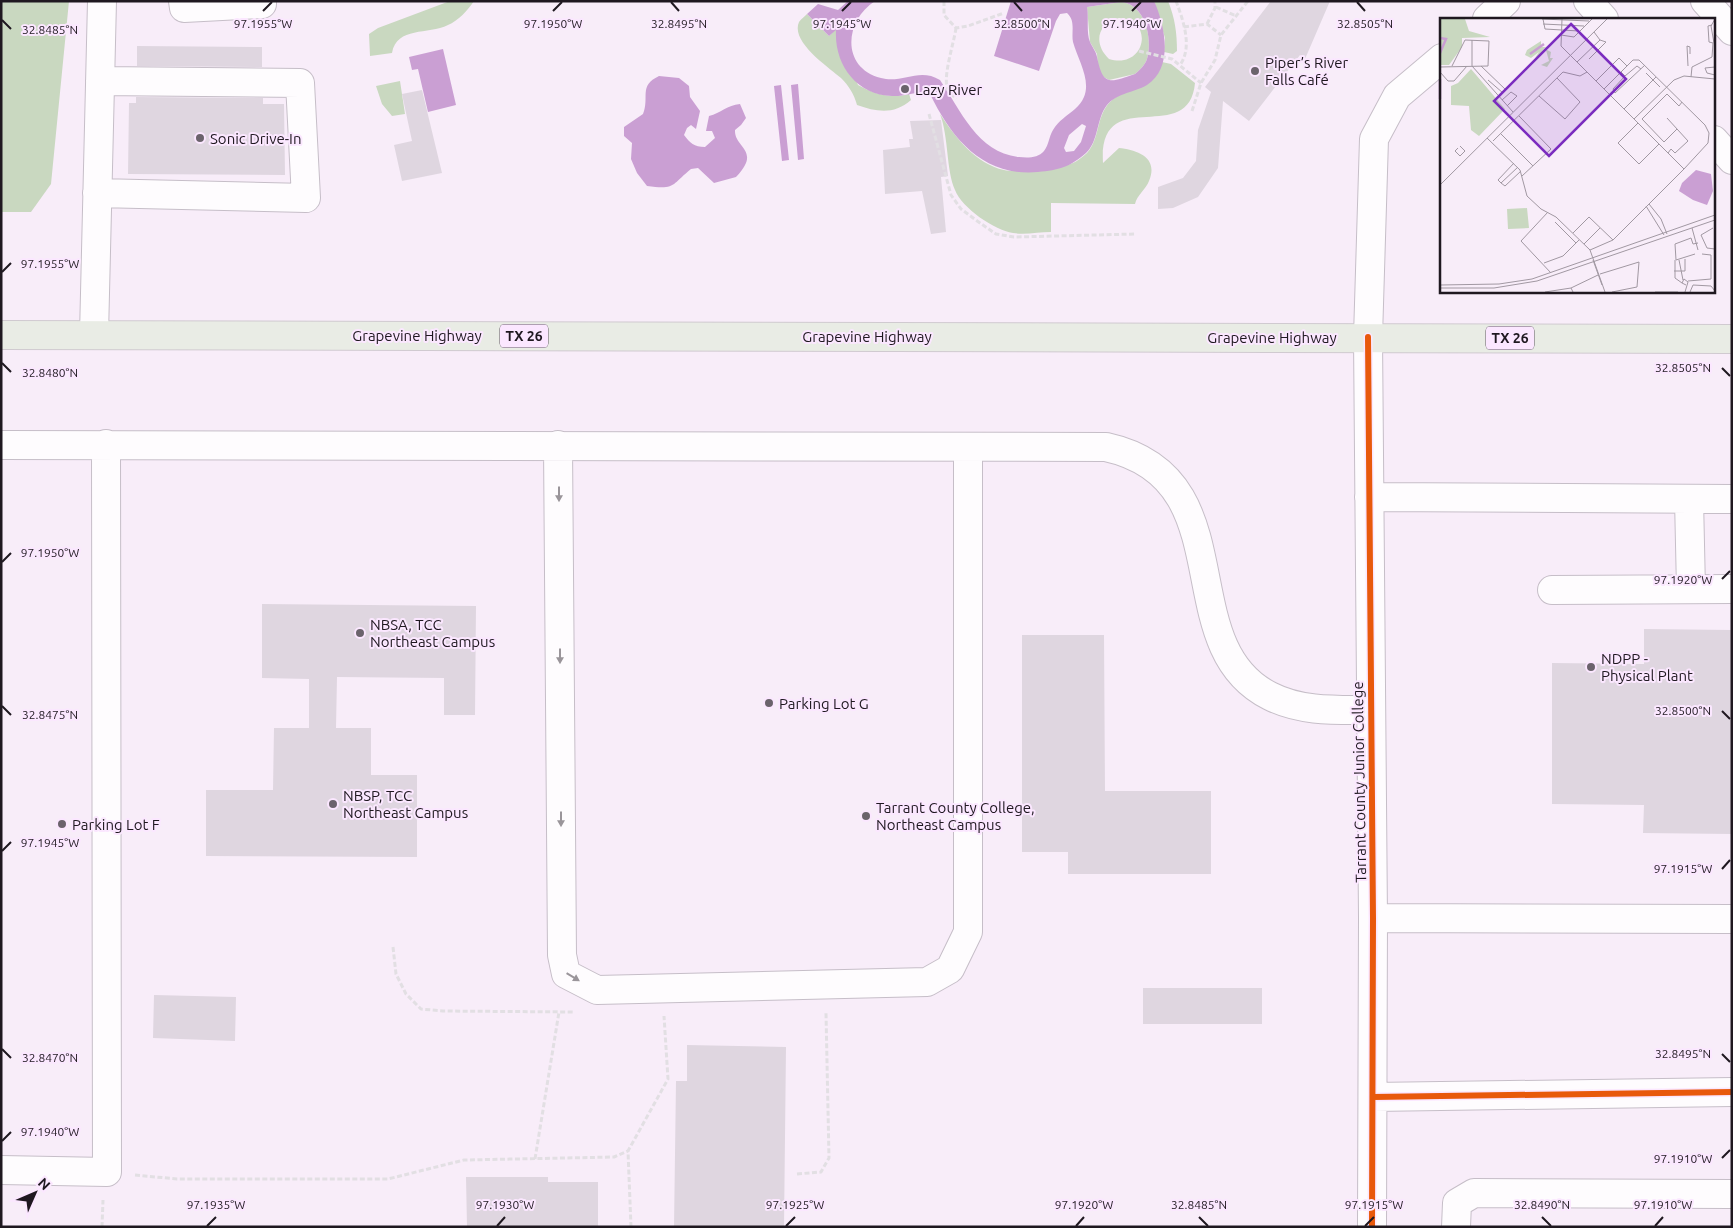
<svg xmlns="http://www.w3.org/2000/svg" width="1733" height="1228" viewBox="0 0 1733 1228" font-family="Ubuntu,sans-serif">
	<style>
		.green { fill: #c9d8c0; fill-rule: evenodd }
		.water { fill: #ca9fd3; fill-rule: evenodd }
		.building { fill: #dfd6e0 }
		.lines { fill: none; stroke-linecap: round; stroke-linejoin: round }
		.minor-casing { stroke: #c6bec8; stroke-width: 30 }
		.major-casing { stroke: #d0cad0; stroke-width: 30 }
		.path { stroke: #e2dfe3; stroke-width: 3; stroke-dasharray: 5 2.5; stroke-linecap: butt }
		.minor { stroke: #fefcfe; stroke-width: 28 }
		.major { stroke: #e9ece5; stroke-width: 28 }
		.cycleway-casing { stroke: #fbe7ff; stroke-width: 9 }
		.cycleway { stroke: #e8590c; stroke-width: 6 }
		.oneway { fill: #9a959a }
		.ticks { fill: none; stroke: #1f1820; stroke-width: 2 }
		.poi-dot { fill: #6b636c; stroke: #fbe7ff; stroke-width: 2 }
		.labels { text-anchor: middle; dominant-baseline: central; stroke-width: 4; stroke-linejoin: round; paint-order: stroke }
		.shield { fill: #fbe7ff; stroke: #615663; stroke-width: 1 }
		.shield-label { font-size: 14px; font-weight: bold; fill: #1f1820 }
		.poi-label { font-size: 15px; fill: #1f1820; stroke: #fbe7ff; text-anchor: start }
		.street-label { font-size: 15px; fill: #1f1820; stroke: #fbe7ff }
		.inset-river { fill: none; stroke: #ca9fd3; stroke-width: 2.5 }
		.inset-road { fill: none; stroke: #a198a2; stroke-width: 1 }
		.view { fill: #7b2cbf; fill-opacity: 0.15; stroke: #7b2cbf; stroke-width: 2.5 }
		.inset-edge { fill: none; stroke: #1f1820; stroke-width: 2.5 }
		.ticks-label { font-size: 12px; text-anchor: middle; fill: #1f1820; stroke: #fbe7ff; stroke-width: 4; stroke-linejoin: round; paint-order: stroke }
	</style>
	<rect width="100%" height="100%" fill="#f8edf9"/>
	<path class="green" d="M1,1H69L51,184L31,212H1Z
		M450,1H474C468,10 458,21 448,25C428,35 397,26 392,53L370,56L369,34L378,28Z
		M1154,1H1168C1175,18 1177,33 1177,51L1173,54L1164,52L1165,38Z
		M1121,2C1145,4 1153,38 1147,59C1145,65 1140,70 1135,74L1109,80L1102,76L1098,69L1097,54L1090,42L1087,7ZM1119,18C1155,19 1146,70 1109,59C1093,44 1097,23 1119,18Z
		M807,14L829,36L836,29L858,85C874,94 891,99 909,94L911,100C894,115 877,112 857,105C854,94 849,86 841,78C830,68 790,42 799,22C801,19 805,16 807,14Z
		M1162,62L1171,64L1195,83C1189,149 1098,81 1103,163L1119,148C1137,150 1159,157 1149,181C1146,189 1137,195 1135,204L1051,203V232C1039,232 1025,235 1013,233C994,230 962,208 955,190C946,170 949,138 940,114C955,137 976,164 1004,170C1015,173 1031,169 1042,168C1062,166 1071,168 1087,153C1100,139 1096,116 1110,102C1128,84 1153,93 1162,62Z
		M400,81L405,114L392,116L382,104L376,86Z"/>
	<path class="water" d="M848,1H875C844,21 841,68 881,78C902,84 919,67 940,80C961,111 978,153 1019,157C1028,158 1038,158 1044,151C1049,145 1049,136 1053,130C1059,120 1067,116 1075,109C1098,89 1079,64 1073,42C1071,32 1076,21 1067,13L1060,14L1056,21L1039,71L994,56L1011,1H1154C1165,25 1174,68 1147,85C1133,93 1117,93 1107,105C1096,119 1099,141 1086,153C1070,167 1059,170 1038,172C983,177 952,139 930,94C917,90 906,97 892,96C856,95 834,64 836,30L829,36L807,14L818,4L838,10ZM1121,2C1145,4 1153,38 1147,59C1145,65 1140,70 1135,74C1109,83 1103,86 1097,57C1096,51 1092,47 1090,42C1086,32 1089,18 1087,7ZM1082,124L1086,126L1081,142L1074,151L1066,152L1064,148L1069,135Z
		M443,49L456,105L428,112L418,69L412,70L409,57Z
		M659,76L679,78L689,86L690,97L700,111L696,129L691,125L687,128L684,135C690,143 694,147 705,147L715,138L712,131H706L709,116C721,113 727,105 740,104L746,118L741,125L735,130C734,148 762,150 736,177L714,183L698,168L691,169C671,185 676,190 647,186L637,173L631,159L632,143L624,136V127L643,114C650,97 638,86 659,76Z
		M798,84L804,159L798,160L791,85Z
		M781,85L789,160L782,161L774,86Z"/>
	<path class="building" d="M1271,1H1330L1305,59L1300,55L1249,121L1223,101L1218,168L1198,197L1173,208L1158,209V187L1183,178L1196,161L1198,130L1211,92L1205,87Z
		M137,46L262,47V67L137,66Z
		M422,90L442,173L402,181L394,145L412,141L402,94Z
		M136,97L263,98V104H284L285,175L128,174L129,103H136Z
		M941,120L948,176L941,177L946,232L931,234L922,191L885,194L883,150L910,147L909,139H913L910,121Z
		M262,604L476,606L475,715H444V678L337,677L336,728H371V775H417V857L206,856V790H273L274,728H309V679L262,678Z
		M1644,629L1732,630V834L1643,833L1644,805L1552,804V663L1644,664Z
		M1022,635H1104L1105,791H1211V874H1068V852H1022Z
		M1143,988H1262V1024H1143Z
		M154,995L236,997L235,1041L153,1038Z
		M687,1045L786,1047L784,1227H674L676,1081H687Z
		M466,1177H548V1182H598V1227H467Z"/>
	<g class="lines">
		<g class="minor-casing">
			<path id="minor" d="M183,1L184,8L262,4V1
				M1588,1L1604,19
				M1705,1L1732,31
				M1487,19L1506,1
				M1714,140L1732,160
				M97,193L306,198L300,83L100,81
				M94,335L102,1
				M1,445L1106,447C1247,478 1168,645 1270,696C1301,712 1337,710 1371,710
				M558,445L562,955L566,974L597,990L927,982L950,969L968,932V447
				M1369,497L1732,499
				M1689,499L1691,589
				M1552,590L1732,589
				M1373,918L1732,919
				M1373,1097L1732,1092
				M1,1170L107,1172L106,444
				M1372,1227L1373,918L1368,337L1374,139L1397,96L1442,58
				M1456,1227L1457,1203L1474,1193L1732,1194"/>
		</g>
		<g class="major-casing">
			<path id="major" d="M1,335L1732,339"/>
		</g>
		<path class="path" d="M944,1V15L956,28L968,26L1004,13
			M1176,1C1183,20 1193,47 1180,65
			M1216,7L1236,16
			M1207,24L1215,8V1
			M1184,27L1207,24L1221,35
			M956,28C954,43 942,78 948,90C950,93 954,96 956,99
			M1139,51L1172,59L1201,83
			M1192,111L1201,83L1215,60L1221,35L1248,1
			M929,114L951,195L961,209L980,223L996,234L1014,237L1136,234
			M393,947L396,974L406,994L421,1009L443,1011L575,1012
			M535,1159L559,1012
			M797,1174L821,1172L829,1158L826,1013
			M135,1175L177,1179H388L464,1160L614,1157L628,1151
			M102,1227L103,1200
			M631,1227L628,1151L668,1079L664,1016"/>
		<use href="#minor" class="minor"/>
		<use href="#major" class="major"/>
		<g class="cycleway-casing">
			<path id="cycleway" d="M1368,337L1373,918L1372,1227
				M1373,1097L1732,1092"/>
		</g>
		<use href="#cycleway" class="cycleway"/>
	</g>
	<defs><path id="oneway-solid" d="M-6-.8H1V-3.2L6.5 0L1 3.2V.8H-6Z" transform="scale(1.25)"/></defs>
	<g class="oneway">
		<use href="#oneway-solid" transform="translate(559 494) rotate(90)"/>
		<use href="#oneway-solid" transform="translate(560 656) rotate(90)"/>
		<use href="#oneway-solid" transform="translate(561 819) rotate(90)"/>
		<use href="#oneway-solid" transform="translate(573 977) rotate(31)"/>
	</g>
	<path class="ticks" d="M671,2L679,11M1014,2L1022,11M1357,2L1365,11M263,11L272,2M553,11L562,2M842,11L851,2M1132,11L1141,2M2,20L11,29M2,272L11,263M2,363L11,372M1722,368L1730,376M2,562L11,553M1722,579L1730,571M2,706L11,715M1722,711L1730,719M2,851L11,842M1722,869L1730,860M2,1049L11,1058M1722,1054L1730,1062M2,1141L11,1132M1722,1158L1730,1150M1199,1217L1208,1226M1542,1217L1551,1226M207,1226L216,1217M497,1226L505,1217M786,1226L795,1217M1076,1226L1084,1217M1365,1226L1374,1217M1655,1226L1663,1217"/>
	<g class="poi-dot">
		<circle cx="1255" cy="71" r="5"/>
		<circle cx="905" cy="89" r="5"/>
		<circle cx="200" cy="138" r="5"/>
		<circle cx="360" cy="633" r="5"/>
		<circle cx="1591" cy="667" r="5"/>
		<circle cx="769" cy="703" r="5"/>
		<circle cx="333" cy="804" r="5"/>
		<circle cx="866" cy="816" r="5"/>
		<circle cx="62" cy="824" r="5"/>
	</g>
	<g class="labels">
		<g class="shield">
			<rect x="500" y="324.5" width="48" height="23" rx="4"/>
			<rect x="1486" y="326.5" width="48" height="23" rx="4"/>
		</g>
		<g class="shield-label">
			<text x="524" y="336">TX 26</text>
			<text x="1510" y="338">TX 26</text>
		</g>
		<g class="poi-label">
			<text x="1265" y="62">Piper’s River<tspan x="1265" dy="17">Falls Café</tspan></text>
			<text x="915" y="89">Lazy River</text>
			<text x="210" y="138">Sonic Drive-In</text>
			<text x="370" y="624">NBSA, TCC<tspan x="370" dy="17">Northeast Campus</tspan></text>
			<text x="1601" y="658">NDPP -<tspan x="1601" dy="17">Physical Plant</tspan></text>
			<text x="779" y="703">Parking Lot G</text>
			<text x="343" y="795">NBSP, TCC<tspan x="343" dy="17">Northeast Campus</tspan></text>
			<text x="876" y="807">Tarrant County College,<tspan x="876" dy="17">Northeast Campus</tspan></text>
			<text x="72" y="824">Parking Lot F</text>
		</g>
		<g class="street-label">
			<text x="417" y="335">Grapevine Highway</text>
			<text x="867" y="336">Grapevine Highway</text>
			<text x="1272" y="337">Grapevine Highway</text>
			<text transform="translate(1359 782) rotate(-91)">Tarrant County Junior College</text>
		</g>
	</g>
	<g transform="translate(1440 18)">
		<rect width="275" height="275" fill="#f8edf9"/>
		<path d="M0,1H25L29,13L50,19L22,20V29L9,47H0ZM101,23V29H106L101,34L105,31L111,34L110,40H113L107,49L101,47L109,43L106,32L95,40L99,34L91,40L85,37L87,32ZM31,51L65,91L39,118L31,112L29,88L11,87V68L18,65ZM87,190L89,210L68,211L67,191Z" fill="#c9d8c0"/>
		<path d="M256,152L271,156L273,173L267,187L253,182L239,173L242,165Z" fill="#ca9fd3"/>
		<path class="inset-river" d="M0,20L6,21L0,35M90,36L104,26M0,61V81"/>
		<path class="inset-road" d="M102,1L149,3M103,1L105,11L139,13M122,1L121,28L244,151L173,222L150,232M103,6L144,8M121,17L134,19L152,1M32,22V48L73,94M274,25L271,8L275,1M149,41L166,24L160,22M137,44L160,22L154,14M41,48L66,72L63,75L48,62M248,48L247,28L250,29V36M0,49L48,48L49,23L25,22L12,48M275,49L265,50L267,55L275,57M0,54L8,63H14L27,48M181,54L185,58L173,71L175,75L205,47M206,55L220,69M185,58L197,48L201,51M251,59L252,49L272,39L273,25L269,24L268,8L272,7M156,63L179,40L187,48M164,71L193,42H199L265,107L269,115L268,125L244,151M99,78L125,101L140,84L117,60M62,82L71,74L77,78L67,88M184,91L216,59M79,98L111,131L82,158M227,100L248,123L235,135L231,131L228,135M194,101L234,62L244,58L275,61M198,105L178,125L199,146L219,126M237,111L224,124L202,101L227,76L239,88L242,84M61,116L93,148M47,120L80,152L87,178L101,191L116,199L150,232L165,274M53,123L123,54L140,58L147,54M18,130L15,133L20,138L25,133L20,128M61,165L58,162L74,145M61,165L65,168L81,153M61,165L78,149M0,167L167,1M209,186L221,201L227,216M206,188L224,217M108,194L81,223L111,255M115,204L136,225M252,210L258,232M273,210L261,217L267,230L275,231M133,215L149,199L173,222M144,226L160,210M255,236L236,242L235,226L251,220L253,226L258,225M153,242L162,267M235,242V260L242,265M239,242L243,262M104,245L123,238L139,222M234,253H245V241M160,256L199,244L197,269L172,274M248,263L271,261V237L262,236M0,267L59,266L92,261L275,197M0,270H54L97,263L275,202M131,270L158,257M105,274L131,270L133,274M215,274H238M245,274L248,264L244,261L242,265L246,267M250,274L253,267L271,268L275,273"/>
		<path class="view" d="M131,6L186,61L109,138L54,83Z"/>
		<rect width="275" height="275" class="inset-edge"/>
	</g>
	<g class="ticks-label">
		<text x="263" y="28">97.1955°W</text>
		<text x="553" y="28">97.1950°W</text>
		<text x="679" y="28">32.8495°N</text>
		<text x="842" y="28">97.1945°W</text>
		<text x="1022" y="28">32.8500°N</text>
		<text x="1132" y="28">97.1940°W</text>
		<text x="1365" y="28">32.8505°N</text>
		<text x="50" y="34">32.8485°N</text>
		<text x="50" y="268">97.1955°W</text>
		<text x="1683" y="372">32.8505°N</text>
		<text x="50" y="377">32.8480°N</text>
		<text x="50" y="557">97.1950°W</text>
		<text x="1683" y="584">97.1920°W</text>
		<text x="1683" y="715">32.8500°N</text>
		<text x="50" y="719">32.8475°N</text>
		<text x="50" y="847">97.1945°W</text>
		<text x="1683" y="873">97.1915°W</text>
		<text x="1683" y="1058">32.8495°N</text>
		<text x="50" y="1062">32.8470°N</text>
		<text x="50" y="1136">97.1940°W</text>
		<text x="1683" y="1163">97.1910°W</text>
		<text x="216" y="1209">97.1935°W</text>
		<text x="505" y="1209">97.1930°W</text>
		<text x="795" y="1209">97.1925°W</text>
		<text x="1084" y="1209">97.1920°W</text>
		<text x="1199" y="1209">32.8485°N</text>
		<text x="1374" y="1209">97.1915°W</text>
		<text x="1542" y="1209">32.8490°N</text>
		<text x="1663" y="1209">97.1910°W</text>
	</g>
	<rect width="1733" height="1228" fill="none" stroke="#1f1820" stroke-width="5"/>
	<g transform="translate(35 1193) rotate(45)" stroke="#fbe7ff" stroke-width="4" paint-order="stroke">
	<path d="M0-4L9 19L0 12L-9 19Z" fill="#1f1820"/>
	<text y="-8" font-size="14" font-weight="bold" text-anchor="middle" fill="#1f1820">N</text>
	</g>
</svg>
